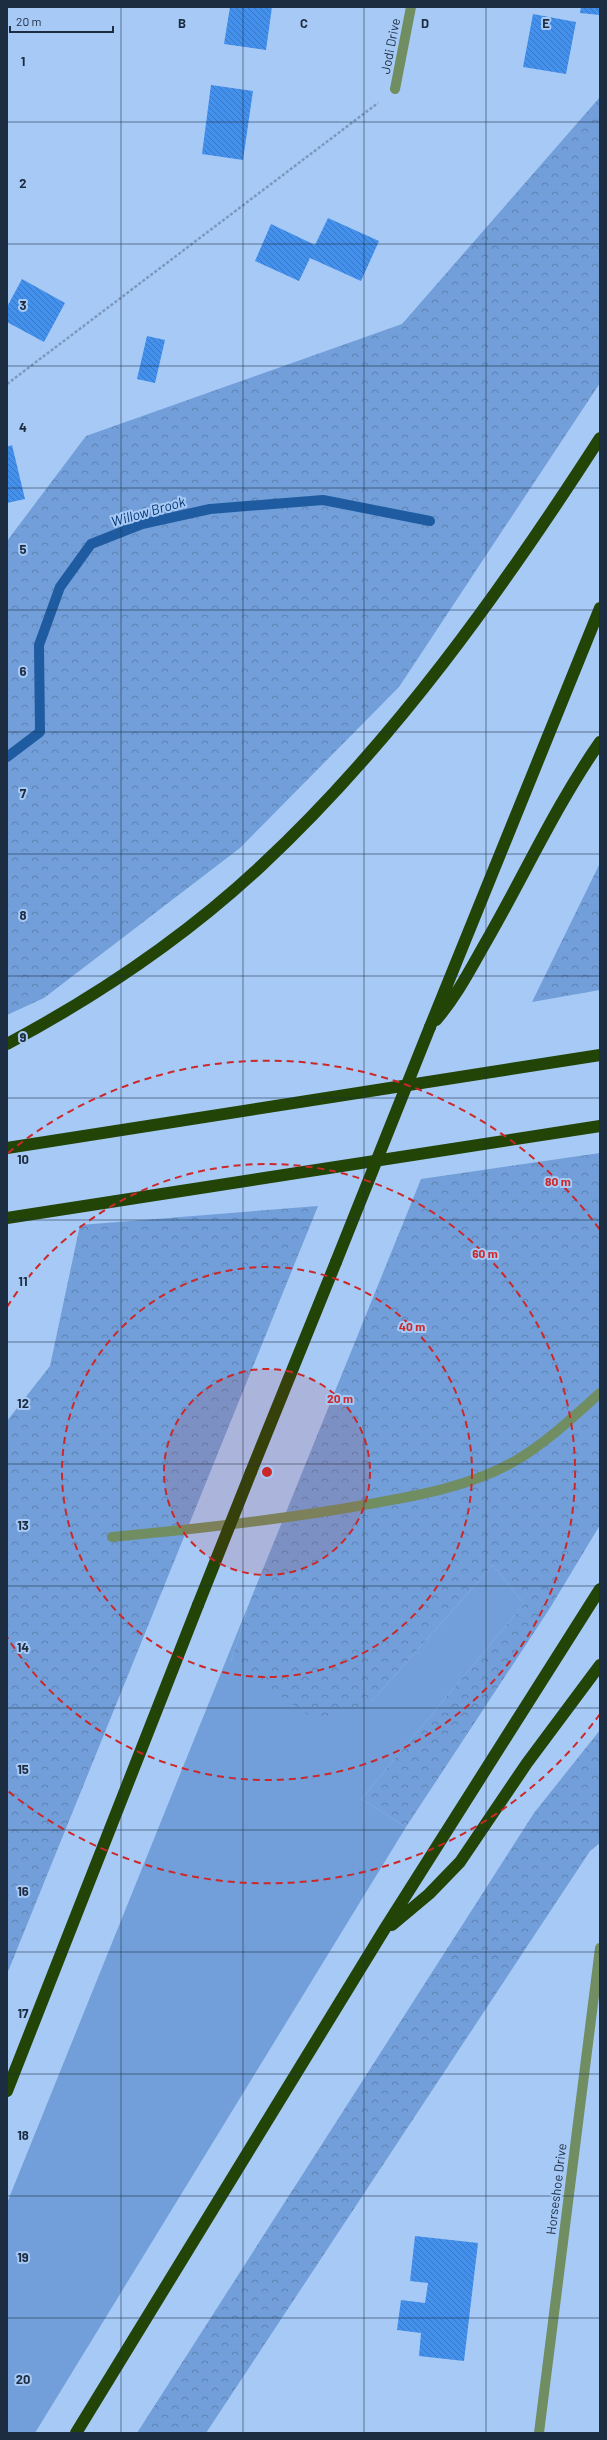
<svg xmlns="http://www.w3.org/2000/svg" width="607" height="2440" viewBox="0 0 607 2440" font-family="Barlow,sans-serif">
	<style>
		.grass { fill: #729fd9 }
		.forest { fill: url(#forest-crowns) }
		.lines { fill: none; stroke-linecap: round; stroke-linejoin: round }
		.stream { stroke: #1f5ba0; stroke-width: 10 }
		.building { fill: url(#building-back-hatch) }
		.path { stroke: #7c98bd; stroke-width: 2.5; stroke-dasharray: 3 2; stroke-linecap: butt }
		.minor { stroke: #718d62; stroke-width: 10 }
		.highway { stroke: #224407; stroke-width: 12 }
		.highway-bridge { stroke: #224407; stroke-width: 12 }
		.grid { fill: none; stroke: #1c2c41; stroke-width: 1; stroke-opacity: 0.55 }
		.ring { fill: none; stroke: #cd2829; stroke-width: 2; stroke-dasharray: 7 5 }
		.labels { text-anchor: middle; dominant-baseline: central; stroke-width: 4; stroke-linejoin: round; paint-order: stroke }
		.street-label { font-size: 13px; fill: #1c2c41; stroke: #a7c9f5 }
		.water-label { font-size: 14px; font-style: italic; fill: #003771; stroke: #a7c9f5 }
		.grid-label { font-size: 13px; text-anchor: middle; font-weight: bold; fill: #1c2c41; stroke: #a7c9f5; stroke-width: 4; stroke-linejoin: round; paint-order: stroke }
		.centre { fill: #cd2829; stroke: #a7c9f5; stroke-width: 2 }
		.ring-label { font-size: 12px; text-anchor: middle; font-weight: bold; fill: #cd2829; stroke: #a7c9f5; stroke-width: 4; stroke-linejoin: round; paint-order: stroke }
	</style>
	<defs>
		<pattern id="forest-crowns" width="20" height="18" patternUnits="userSpaceOnUse"><rect width="20" height="18" fill="#729fd9"/><path d="M2 6a3 3 0 1 1 6 0M12 15a3 3 0 1 1 6 0" fill="none" stroke="#5d82b2"/></pattern>
		<pattern id="building-back-hatch" width="6" height="6" patternUnits="userSpaceOnUse"><rect width="6" height="6" fill="#4490ed"/><path d="M-1 5l2 2M0 0l6 6M5-1l2 2" fill="none" stroke="#3876c2"/></pattern>
	</defs>
	<rect width="100%" height="100%" fill="#a7c9f5"/>
	<path class="grass" d="M493,1565L524,1604L361,1799L406,1827L35,2433H7V2203L250,1601L231,1661L371,1702Z"/>
	<path class="forest" d="M600,97V383L399,687L240,848L44,998L7,1015V541L86,436L402,324Z
		M600,863V990L532,1002Z
		M600,1153V1525L550,1608L406,1827L361,1799L524,1604L493,1565L371,1702L318,1722L231,1661L250,1601L421,1179Z
		M318,1206L7,1974V1421L50,1366L80,1225Z
		M600,1730V1843L590,1851L206,2433H137L534,1813Z"/>
	<g class="lines">
		<path class="stream" d="M7,757L40,732L39,645L60,587L91,544L142,524L210,509L323,500L430,521"/>
	</g>
	<path class="building" d="M230,7H272L266,50L224,44Z
		M581,7H600V15L580,13Z
		M533,14L576,22L566,74L523,67Z
		M211,85L253,91L243,160L202,154Z
		M328,218L379,241L361,281L310,258L299,281L255,261L271,224L315,245Z
		M22,279L65,303L44,342L7,322V307Z
		M147,336L165,340L155,383L137,379Z
		M12,445L25,499L7,503V447Z
		M415,2236L478,2243L464,2361L419,2356L421,2333L397,2330L401,2300L425,2303L428,2283L410,2281Z"/>
	<g class="lines">
		<path class="path" d="M7,384L378,103"/>
		<path class="minor" d="M395,89L411,7
			M112,1537C196,1529 281,1520 364,1505C415,1496 470,1487 515,1461C546,1443 573,1417 600,1393
			M539,2433L600,1948"/>
		<path class="highway" d="M436,1020C457,996 471,968 487,940C525,874 556,805 600,742
			M430,1027L600,608
			M7,1044C97,996 186,936 261,866C394,742 502,590 600,438
			M7,1148L600,1055
			M7,1218L600,1126
			M251,1472L336,1262
			M392,1925L429,1894L460,1862L527,1763L600,1665
			M7,2091L198,1605
			M76,2433L384,1930L600,1589"/>
		<path class="highway-bridge" d="M336,1262L430,1027
			M198,1605L251,1472"/>
	</g>
	<path class="grid" d="M121,7V2433M243,7V2433M364,7V2433M486,7V2433M7,122H600M7,244H600M7,366H600M7,488H600M7,610H600M7,732H600M7,854H600M7,976H600M7,1098H600M7,1220H600M7,1342H600M7,1464H600M7,1586H600M7,1708H600M7,1830H600M7,1952H600M7,2074H600M7,2196H600M7,2318H600"/>
	<circle cx="267" cy="1472" r="103" fill="#cd2829" fill-opacity=".12"/>
	<g class="ring">
		<circle cx="267" cy="1472" r="103"/>
		<circle cx="267" cy="1472" r="205"/>
		<path d="M7 1307A308 308 0 1 1 7 1637"/>
		<path d="M600 1714A411 411 0 0 1 8 1791M8 1153A411 411 0 0 1 600 1230"/>
	</g>
	<g class="labels">
		<g class="street-label">
			<text transform="translate(390 46) rotate(-79)">Jodi Drive</text>
			<text transform="translate(556 2189) rotate(-83)">Horseshoe Drive</text>
		</g>
		<g class="water-label">
			<text transform="translate(148 511) rotate(-16)">Willow Brook</text>
		</g>
	</g>
	<g class="grid-label">
		<text x="182" y="28">B</text>
		<text x="304" y="28">C</text>
		<text x="425" y="28">D</text>
		<text x="546" y="28">E</text>
		<text x="23" y="66">1</text>
		<text x="23" y="188">2</text>
		<text x="23" y="310">3</text>
		<text x="23" y="432">4</text>
		<text x="23" y="554">5</text>
		<text x="23" y="676">6</text>
		<text x="23" y="798">7</text>
		<text x="23" y="920">8</text>
		<text x="23" y="1042">9</text>
		<text x="23" y="1164">10</text>
		<text x="23" y="1286">11</text>
		<text x="23" y="1408">12</text>
		<text x="23" y="1530">13</text>
		<text x="23" y="1652">14</text>
		<text x="23" y="1774">15</text>
		<text x="23" y="1896">16</text>
		<text x="23" y="2018">17</text>
		<text x="23" y="2140">18</text>
		<text x="23" y="2262">19</text>
		<text x="23" y="2384">20</text>
	</g>
	<circle cx="267" cy="1472" r="6" class="centre"/>
	<g class="ring-label">
		<text x="558" y="1186">80 m</text>
		<text x="485" y="1258">60 m</text>
		<text x="412" y="1331">40 m</text>
		<text x="340" y="1403">20 m</text>
	</g>
	<rect width="607" height="2440" fill="none" stroke="#1c2c41" stroke-width="16"/>
	<path d="M10 26v6h103v-6" fill="none" stroke="#1c2c41" stroke-width="2"/>
	<text x="16" y="26" font-size="12" fill="#1c2c41" stroke="#a7c9f5" stroke-width="3" paint-order="stroke">20 m</text>
</svg>
